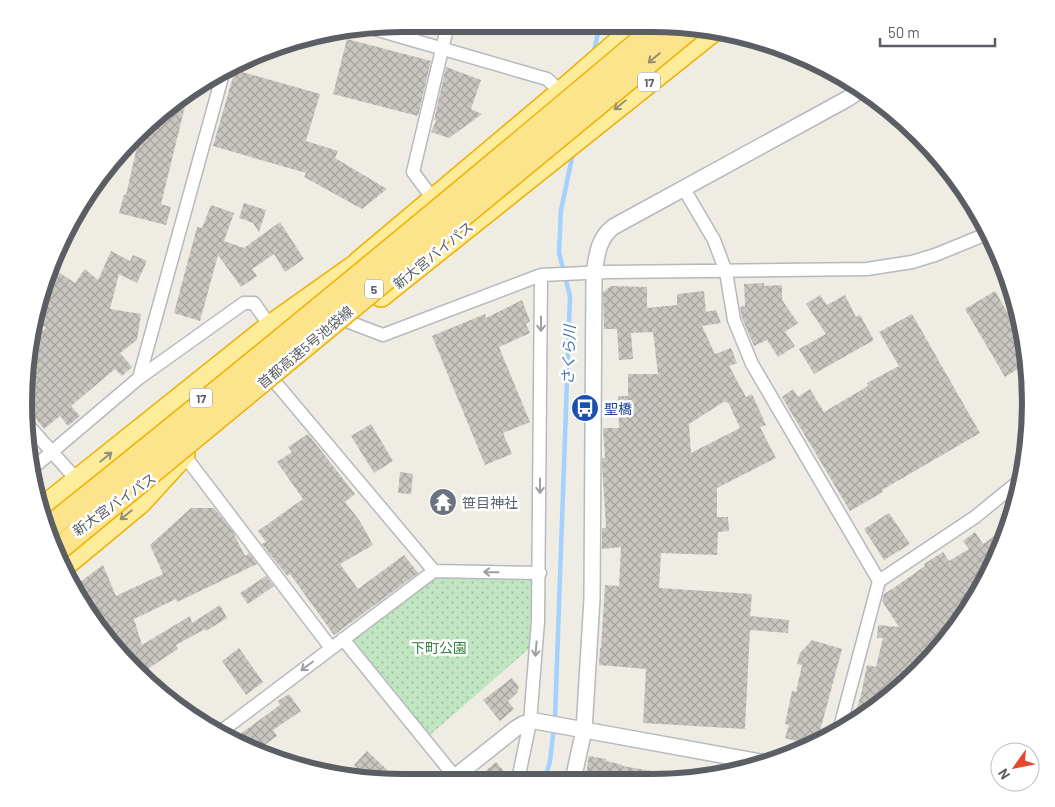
<svg xmlns="http://www.w3.org/2000/svg" width="1055" height="807" viewBox="0 0 1055 807" font-family="Barlow,'Noto Sans JP',sans-serif">
	<style>
		.park { fill: url(#park-dots) }
		.lines { fill: none; stroke-linecap: round; stroke-linejoin: round }
		.stream { stroke: #a3d2fe; stroke-width: 4.5 }
		.building { fill: url(#building-cross-hatch); fill-rule: evenodd }
		.minor-casing { stroke: #b6b9bd; stroke-width: 15 }
		.tertiary-casing { stroke: #b6b9bd; stroke-width: 18 }
		.trunk-casing { stroke: #efb002; stroke-width: 24 }
		.minor { stroke: #fff; stroke-width: 12 }
		.tertiary { stroke: #fff; stroke-width: 15 }
		.trunk { stroke: #fdec9a; stroke-width: 21 }
		.motorway-bridge-casing { stroke: #efb002; stroke-width: 25; stroke-linecap: butt }
		.motorway-bridge { stroke: #fce48c; stroke-width: 22 }
		.oneway { stroke: #938e72 }
		.oneway2 { stroke: #949077 }
		.oneway3 { stroke: #9d9fa2 }
		.labels { text-anchor: middle; dominant-baseline: central; stroke-width: 5; stroke-linejoin: round; paint-order: stroke }
		.shield { fill: #fff; stroke: #8c8f92; stroke-width: 1 }
		.shield-label { font-size: 12px; font-weight: bold; fill: #5b5f64 }
		.street-label { font-size: 14px; fill: #5b5f64; stroke: #fff }
		.transit-label { font-size: 14px; fill: #164399; stroke: #fff; text-anchor: start }
		.worship-label { font-size: 14px; fill: #5b616d; stroke: #fff; text-anchor: start }
		.park-label { font-size: 14px; fill: #34823c; stroke: #fff }
		.water-label { font-size: 15px; font-style: italic; fill: #4277b9; stroke: #fff }
		.rim { fill: none; stroke: #5b5f64; stroke-width: 6 }
	</style>
	<defs>
		<pattern id="park-dots" width="8" height="8" patternUnits="userSpaceOnUse" patternTransform="scale(1.25)"><rect width="8" height="8" fill="#c0e5c1"/><path d="M2 2h.1M6 6h.1" fill="none" stroke="#9fbda0" stroke-width="1.8" stroke-linecap="round"/></pattern>
		<pattern id="building-cross-hatch" width="8" height="8" patternUnits="userSpaceOnUse" patternTransform="scale(1.25)"><rect width="8" height="8" fill="#c9c6c0"/><path d="M0 0l8 8M0 8l8-8" fill="none" stroke="#a6a4a0"/></pattern>
	</defs>
	<rect width="100%" height="100%" fill="#eeece3"/>
	<path class="park" d="M434,576L536,579L532,646L430,735L352,638Z"/>
	<g class="lines">
		<path class="stream" d="M593,55L600,24
			M545,780L550,761L555,718L570,296L559,253L561,210L573,153"/>
	</g>
	<path class="building" d="M347,39L431,61L418,116L333,94Z
		M446,67L481,80L471,109L482,114L449,138L431,132L436,121L434,120Z
		M235,70L320,94L306,141L338,151L335,158L387,189L362,209L304,177L306,173L213,146Z
		M188,94L161,204L171,207L166,225L119,213L124,195H126L136,151L125,148L135,135Z
		M244,203L266,210L259,232L253,223L239,218Z
		M211,205L234,213L224,241L244,248L280,222L304,259L285,272L274,254L252,269L257,276L241,287L218,255L200,321L174,313L197,227L202,228Z
		M111,251L130,261L133,255L147,261L137,283L119,274L110,309L141,314L137,340L120,353L132,367L122,376L115,369L71,406L80,416L68,426L60,416L44,429L24,404L32,339L46,328L35,320L37,305L51,271L60,273L75,283L85,269L98,280Z
		M764,283V286L782,285V300L798,323L785,332L795,346L778,357L767,340L754,346L742,318L740,307L745,306L744,284Z
		M611,286L647,287V308L677,305V294L704,291L706,312L716,310L721,323L702,326L715,354L731,348L737,363L729,366L746,397L752,394L766,425L760,427L776,458L717,488V517H728L729,531L718,532L717,555L661,553L659,588L752,594L750,616L789,620L788,633L750,630L745,729L643,723L646,669L599,665L600,648H601L605,585L619,586L621,547L602,549V528H606L602,463V458H605L603,428H619L618,396H628V374H658L653,332L631,333L633,359L619,360L617,329H604L603,292ZM725,401L726,403L728,402L740,428L691,453L689,424Z
		M995,291L1025,343L1027,363L1005,377L965,309Z
		M820,295L827,305L845,295L856,317L860,315L874,340L814,374L799,349L826,334L806,304Z
		M522,300L530,321L526,324L530,333L499,347L530,422L503,433L512,454L485,465L432,336L485,314L486,318Z
		M912,314L980,433L882,490L883,492L850,511L782,397L793,389L798,397L810,389L824,412L868,386L867,383L899,366L879,332Z
		M371,424L393,461L374,473L351,436Z
		M308,434L355,494L345,502L360,521L373,545L340,564L358,589L404,555L418,573L334,635L290,574L287,576L262,544L266,542L258,531L303,499L277,462L292,452L288,447Z
		M400,472L413,474L411,494L398,493Z
		M191,508H214L233,532L245,556L249,553L257,564L177,602L176,599L134,619L142,645L190,616L192,623L220,605L227,618L206,631L205,629L176,645L178,649L149,668L155,689L135,672L93,621L76,585L103,565L116,596L163,574L150,545Z
		M889,513L910,544L884,560L864,529Z
		M1010,525L1002,549L978,594L960,607L967,615L920,672L859,721L862,710L857,708L861,695L867,665L876,667L883,638H877L878,625L899,627L882,601L884,594L895,587L925,566L924,564L943,552L949,561L969,549L963,541L975,532L983,544Z
		M266,576L274,586L248,604L240,593Z
		M812,640L842,649L817,742L811,745L785,738L789,725L785,724L792,691L796,692L802,665L797,664L800,653Z
		M239,648L263,682L246,695L222,661Z
		M512,678L519,687L517,693L508,701L514,709L500,721L483,700Z
		M289,694L301,711L273,730L277,736L255,752L232,740L280,705L278,701Z
		M367,751L398,780H369L354,765Z
		M589,756L606,759V761L623,765L622,766L664,773L663,780L592,779L593,774L586,773Z
		M496,762L504,771L494,780H475Z"/>
	<g class="lines">
		<g class="minor-casing">
			<path id="minor" d="M371,28L547,79L561,92
				M684,189L714,240L726,272L734,320L752,364L879,581L975,517L1024,477
				M433,199L413,172L448,24
				M349,322L383,335L541,275L608,272L867,269L912,262L935,255L989,233
				M139,378L224,70
				M275,382L434,571
				M27,424L77,480
				M184,455L331,648
				M34,467L139,378L244,303H254L270,326
				M343,639L455,777
				M839,731L879,581
				M219,733L434,571L540,573
				M518,780L530,722L538,621L541,275"/>
		</g>
		<g class="tertiary-casing">
			<path id="tertiary" d="M451,780L515,729L523,724L535,721L771,764
				M573,780L584,730L592,599L594,273C597,255 598,239 613,227L847,99L862,89"/>
		</g>
		<g class="trunk-casing">
			<path id="trunk" d="M359,262L561,92L639,24
				M381,296L713,31
				M41,509L270,326L356,265
				M64,566L140,503L184,455"/>
		</g>
		<use href="#minor" class="minor"/>
		<use href="#tertiary" class="tertiary"/>
		<use href="#trunk" class="trunk"/>
		<g class="motorway-bridge-casing">
			<path id="motorway-bridge" d="M46,530C253,365 457,196 660,25
				M56,551L691,27"/>
		</g>
		<use href="#motorway-bridge" class="motorway-bridge"/>
	</g>
	<defs><path id="oneway-shaft" d="M-6 0H5M1.5-3L5.5 0L1.5 3" fill="none" stroke-width="1.6" stroke-linecap="round" stroke-linejoin="round" transform="scale(1.25)"/></defs>
	<use class="oneway" href="#oneway-shaft" transform="translate(654 58) rotate(140)"/>
	<g class="oneway2">
		<use href="#oneway-shaft" transform="translate(620 105) rotate(141)"/>
		<use href="#oneway-shaft" transform="translate(106 457) rotate(-39)"/>
		<use href="#oneway-shaft" transform="translate(126 515) rotate(141)"/>
	</g>
	<g class="oneway3">
		<use href="#oneway-shaft" transform="translate(541 324) rotate(90)"/>
		<use href="#oneway-shaft" transform="translate(540 486) rotate(90)"/>
		<use href="#oneway-shaft" transform="translate(491 572) rotate(-179)"/>
		<use href="#oneway-shaft" transform="translate(536 649) rotate(95)"/>
		<use href="#oneway-shaft" transform="translate(307 666) rotate(143)"/>
	</g>
	<defs>
		<g id="bus-disc" transform="scale(1.4375)"><circle r="9.5" fill="#1a4fb4" stroke="#fff"/><path d="M-5-6H5V4H4V6H2V4H-2V6H-4V4H-5ZM-3.5-4V0h7V-4ZM-3.5 1.2v1.5H-2V1.2ZM2 1.2v1.5H3.5V1.2Z" fill="#fff"/></g>
		<g id="temple-disc" transform="scale(1.4375)"><circle r="9.5" fill="#6b7280" stroke="#fff"/><path d="M0-6L5-2H3V0L6.5 2.5H4V6H1.5V3h-3V6H-4V2.5H-6.5L-3 0V-2H-5Z" fill="#fff"/></g>
	</defs>
	<g fill-rule="evenodd">
		<use href="#bus-disc" x="585" y="408"/>
		<use href="#temple-disc" x="443" y="502"/>
	</g>
	<g class="labels">
		<g class="shield">
			<rect x="638" y="72.5" width="22" height="19" rx="4"/>
			<rect x="365" y="279.5" width="18" height="19" rx="4"/>
			<rect x="190" y="388.5" width="22" height="19" rx="4"/>
		</g>
		<g class="shield-label">
			<text x="649" y="82">17</text>
			<text x="374" y="289">5</text>
			<text x="201" y="398">17</text>
		</g>
		<g class="street-label">
			<text transform="translate(433 255) rotate(-39)">新大宮バイパス</text>
			<text transform="translate(305 347) rotate(-40)">首都高速5号池袋線</text>
			<text transform="translate(114 504) rotate(-35)">新大宮バイパス</text>
		</g>
		<g class="transit-label">
			<text x="604" y="408">聖橋</text>
		</g>
		<g class="worship-label">
			<text x="462" y="502">笹目神社</text>
		</g>
		<g class="park-label">
			<text x="439" y="647">下町公園</text>
		</g>
		<g class="water-label">
			<text transform="translate(568 355) rotate(-88)">さくら川</text>
		</g>
	</g>
	<path d="M0 0H1055V807H0ZM403 32H651A371 371 0 0 1 1022 403V403A371 371 0 0 1 651 774H403A371 371 0 0 1 32 403V403A371 371 0 0 1 403 32Z" fill="#fff" fill-rule="evenodd"/>
	<path class="rim" d="M403 32H651A371 371 0 0 1 1022 403V403A371 371 0 0 1 651 774H403A371 371 0 0 1 32 403V403A371 371 0 0 1 403 32Z"/>
	<g transform="translate(1015 767) rotate(237)"><circle r="24" fill="#ffffff" stroke="#bdbfc1"/>
	<path d="M0-4L9 19L0 12L-9 19Z" fill="#e8462f"/>
	<text y="-8" font-size="14" font-weight="bold" text-anchor="middle" fill="#5b5f64">N</text>
	</g>
	<path d="M880 38v8h115v-8" fill="none" stroke="#5b5f64" stroke-width="2.5"/>
	<text x="888" y="38" font-size="15" fill="#5b5f64" stroke="#ffffff" stroke-width="4" paint-order="stroke">50 m</text>
</svg>
